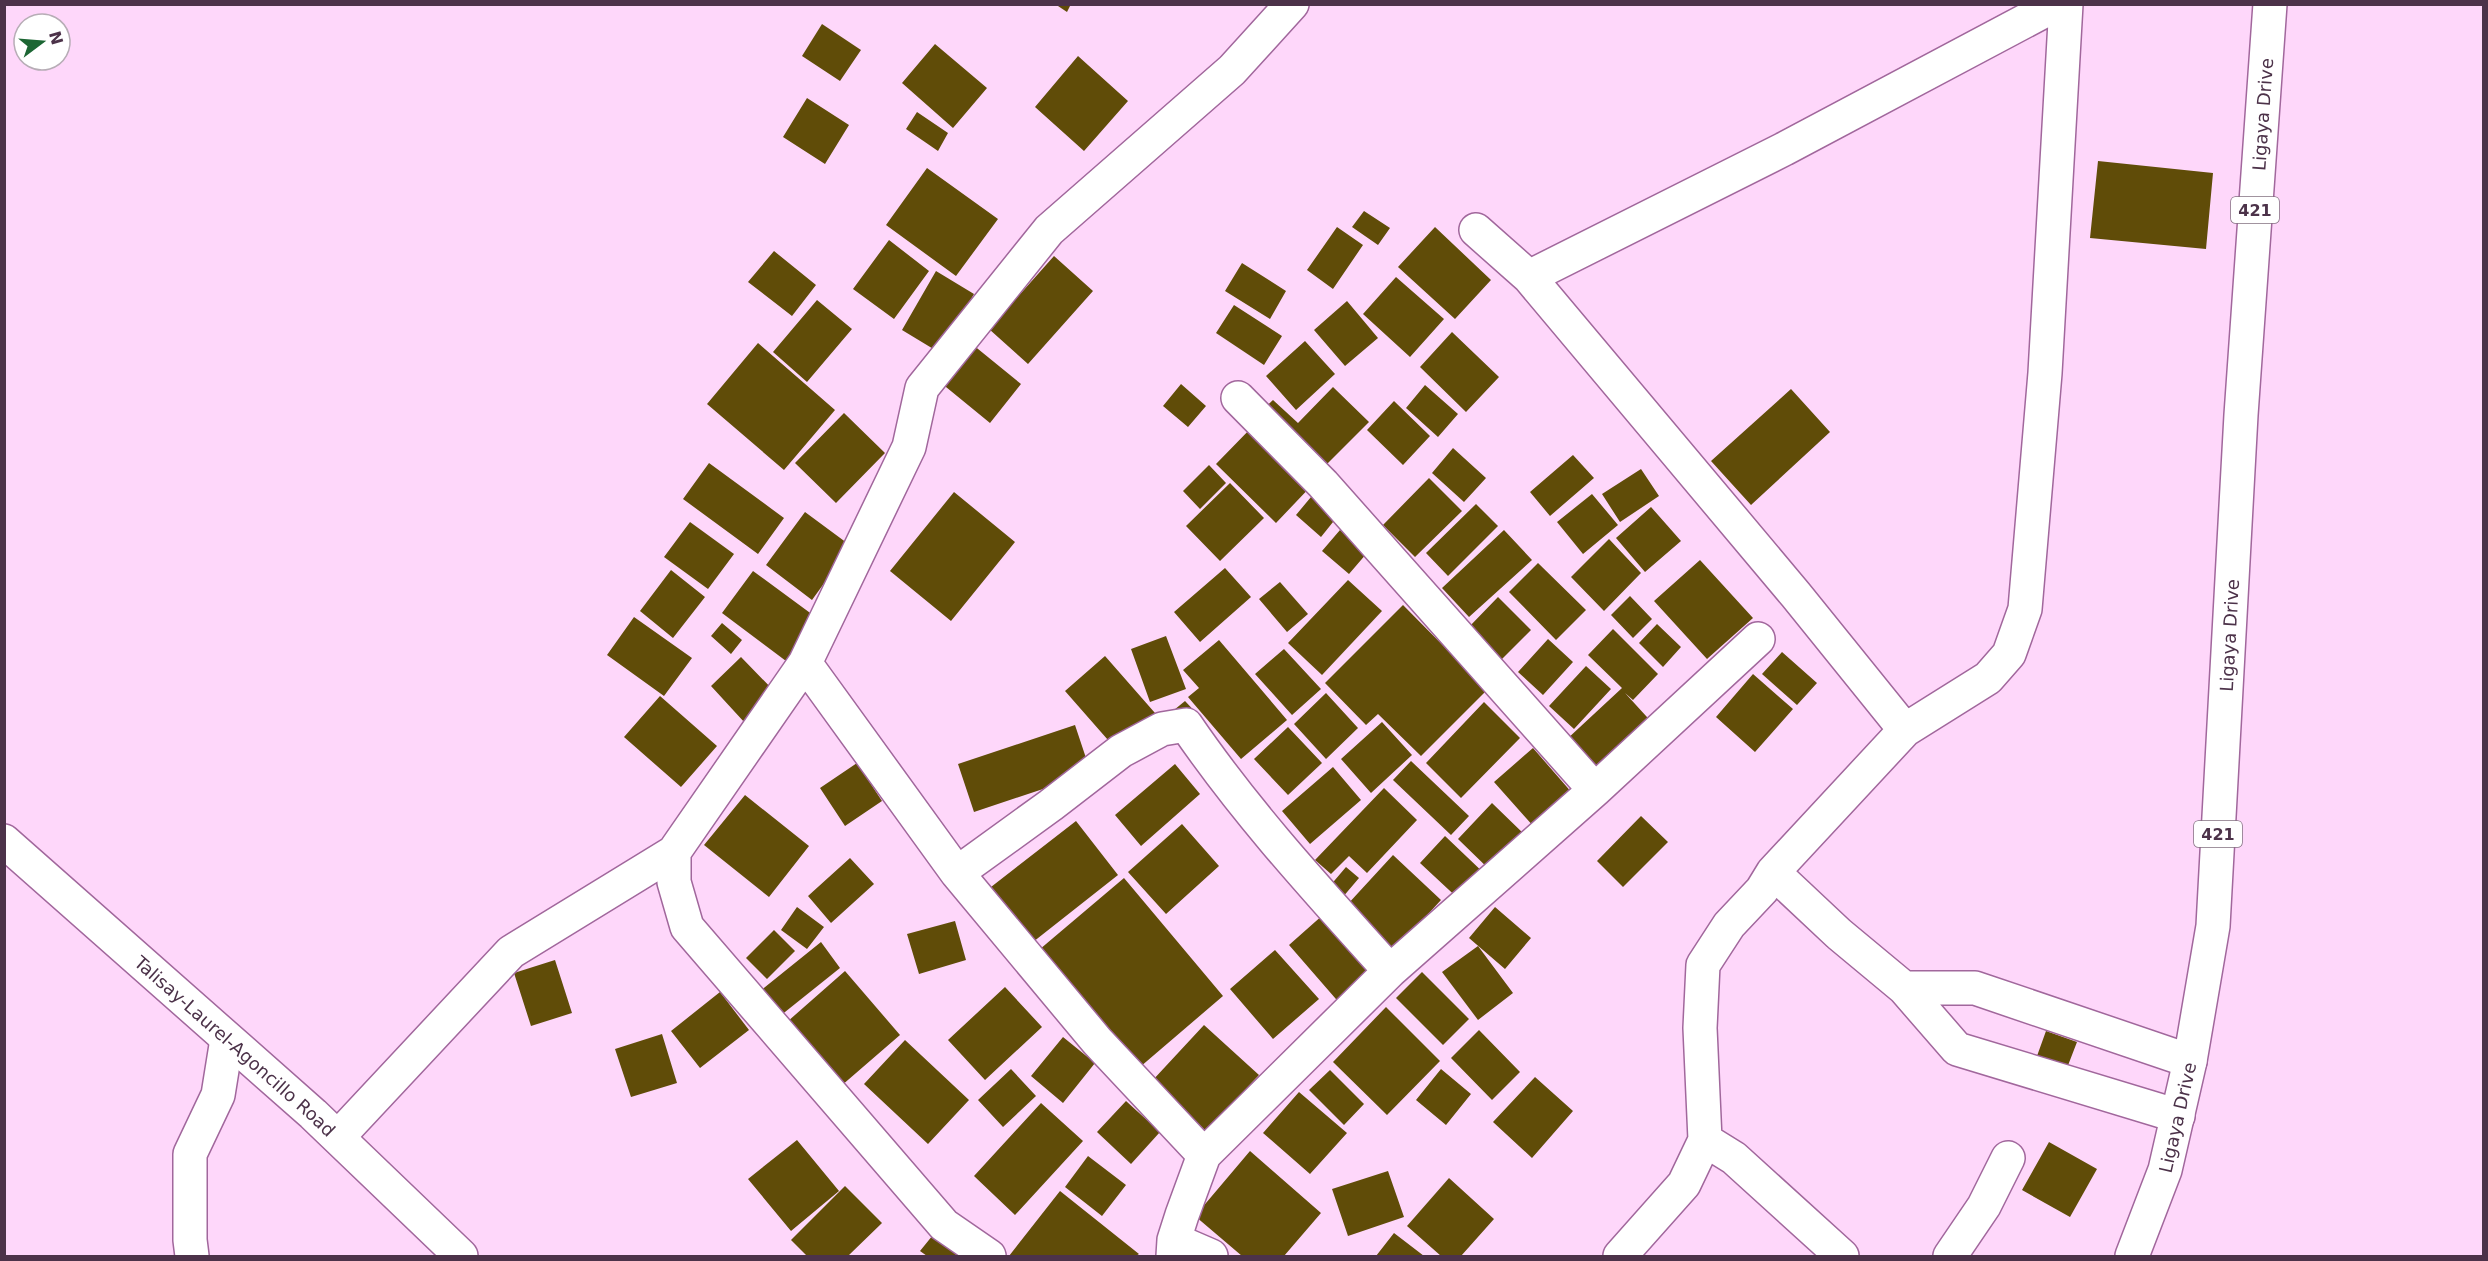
<svg xmlns="http://www.w3.org/2000/svg" width="2488" height="1261" viewBox="0 0 2488 1261" font-family="'DejaVu Sans',sans-serif">
	<style>
		.building { fill: #604c08 }
		.lines { fill: none; stroke-linecap: round; stroke-linejoin: round }
		.minor-casing { stroke: #a1679c; stroke-width: 36 }
		.major-casing { stroke: #a1679c; stroke-width: 36 }
		.minor { stroke: #fff; stroke-width: 33 }
		.major { stroke: #fff; stroke-width: 33 }
		.labels { text-anchor: middle; dominant-baseline: central; stroke-width: 6; stroke-linejoin: round; paint-order: stroke }
		.shield { fill: #fff; stroke: #827080; stroke-width: 1.5 }
		.shield-label { font-size: 16px; font-weight: bold; fill: #4c3249 }
		.street-label { font-size: 18px; fill: #4c3249; stroke: #fff }
	</style>
	<rect width="100%" height="100%" fill="#fed7fa"/>
	<path class="building" d="M1055,4H1071L1067,12Z
		M822,24L861,50L840,81L802,56Z
		M935,44L987,88L953,128L902,83Z
		M1078,56L1128,101L1084,151L1035,107Z
		M807,98L849,125L825,164L783,137Z
		M917,112L948,133L938,151L906,129Z
		M2098,161L2213,173L2206,249L2090,238Z
		M927,168L998,219L956,276L886,225Z
		M1364,211L1390,228L1378,245L1352,227Z
		M1337,227L1363,245L1333,289L1307,270Z
		M1435,227L1491,280L1455,319L1398,267Z
		M889,240L929,271L894,319L853,289Z
		M774,251L816,285L792,316L748,282Z
		M1054,256L1093,291L1028,364L989,329Z
		M1242,263L1286,291L1270,319L1225,291Z
		M936,271L974,294L940,353L902,330Z
		M1396,277L1444,319L1410,357L1363,314Z
		M817,300L852,329L807,382L773,352Z
		M1347,301L1378,338L1345,366L1314,330Z
		M1234,305L1282,336L1264,365L1216,333Z
		M1452,332L1499,377L1466,412L1420,367Z
		M967,340L1021,384L990,423L935,378Z
		M1305,341L1335,374L1296,410L1266,376Z
		M758,343L835,410L784,470L707,404Z
		M1181,384L1206,406L1188,427L1163,406Z
		M1425,385L1458,414L1438,437L1406,408Z
		M1333,387L1369,422L1319,472L1259,413L1273,400L1298,423Z
		M1791,389L1830,432L1751,505L1711,461Z
		M1394,401L1430,436L1403,465L1367,430Z
		M844,413L885,453L836,503L795,463Z
		M1255,424L1315,482L1276,523L1216,464Z
		M1453,448L1486,478L1464,502L1432,473Z
		M1573,455L1594,478L1550,516L1530,492Z
		M709,463L784,518L758,554L683,499Z
		M1209,465L1226,483L1200,509L1183,491Z
		M1641,469L1659,496L1620,522L1602,494Z
		M1429,478L1462,511L1415,557L1383,525Z
		M1230,483L1264,518L1220,561L1186,526Z
		M1316,491L1341,512L1321,537L1296,515Z
		M954,492L1015,542L951,621L890,571Z
		M1592,494L1618,525L1583,554L1557,522Z
		M1476,504L1498,526L1448,576L1426,553Z
		M1651,507L1681,541L1645,572L1616,538Z
		M805,512L851,546L812,600L766,565Z
		M690,522L734,554L708,589L664,557Z
		M1340,530L1367,553L1349,574L1322,551Z
		M1504,530L1532,560L1469,617L1442,588Z
		M1609,539L1641,573L1604,611L1571,577Z
		M1700,560L1753,618L1707,659L1654,601Z
		M1538,563L1586,610L1556,640L1509,592Z
		M1225,568L1251,597L1200,642L1174,612Z
		M671,570L705,597L673,638L640,611Z
		M753,571L817,618L786,661L722,613Z
		M1348,580L1382,611L1322,675L1288,643Z
		M1280,582L1308,614L1287,632L1259,599Z
		M1630,596L1652,619L1633,638L1611,615Z
		M1498,597L1531,630L1500,661L1468,628Z
		M1403,605L1487,690L1421,756L1378,714L1366,725L1325,683Z
		M634,617L692,658L664,696L607,655Z
		M722,623L742,640L731,654L711,636Z
		M1657,624L1681,647L1663,667L1639,643Z
		M1613,629L1658,674L1633,700L1625,693L1657,728L1602,779L1566,740L1622,688L1588,655Z
		M1166,636L1186,689L1150,702L1131,649Z
		M1548,639L1573,662L1543,695L1518,672Z
		M1219,640L1287,720L1241,759L1188,697L1199,688L1183,670Z
		M1284,649L1321,689L1292,715L1255,674Z
		M1782,652L1817,683L1797,705L1762,674Z
		M1105,656L1155,713L1115,748L1065,691Z
		M741,657L776,693L745,723L711,686Z
		M1586,666L1611,689L1574,729L1549,706Z
		M1753,674L1793,709L1755,752L1716,717Z
		M1326,693L1358,728L1326,759L1294,724Z
		M660,696L717,746L681,787L624,737Z
		M1185,701L1200,717L1189,727L1174,710Z
		M1484,702L1520,738L1461,798L1426,763Z
		M1382,722L1412,755L1371,793L1341,759Z
		M1075,725L1091,773L974,812L958,764Z
		M1288,727L1322,763L1288,795L1254,759Z
		M1533,748L1573,794L1535,828L1494,782Z
		M1411,761L1469,816L1451,835L1393,780Z
		M857,763L882,801L845,826L820,788Z
		M1175,764L1200,794L1141,846L1115,815Z
		M1333,767L1361,800L1310,844L1282,811Z
		M1384,788L1417,820L1367,873L1349,856L1331,874L1315,860Z
		M745,795L809,846L769,897L704,845Z
		M1492,803L1529,839L1494,874L1458,839Z
		M1641,816L1668,842L1623,887L1597,861Z
		M1076,821L1118,875L1033,942L991,887Z
		M1182,824L1219,866L1166,914L1128,872Z
		M1445,836L1488,877L1463,903L1420,863Z
		M1393,855L1441,900L1395,950L1347,905Z
		M850,858L874,884L831,923L808,896Z
		M1346,867L1359,878L1342,898L1329,887Z
		M1124,878L1223,996L1133,1073L1033,955Z
		M797,907L824,927L807,949L781,930Z
		M1495,907L1531,938L1505,969L1469,938Z
		M1324,914L1377,975L1342,1006L1289,945Z
		M955,921L966,960L919,974L907,934Z
		M774,930L795,951L767,979L746,958Z
		M821,942L840,968L780,1016L760,991Z
		M1478,946L1513,993L1478,1020L1442,972Z
		M1275,950L1319,999L1273,1039L1230,989Z
		M555,960L572,1013L531,1026L514,973Z
		M845,971L900,1035L841,1086L787,1022Z
		M1422,972L1469,1019L1443,1045L1396,998Z
		M1005,987L1042,1027L985,1080L948,1040Z
		M720,992L749,1030L700,1068L671,1031Z
		M1386,1007L1440,1061L1387,1115L1333,1062Z
		M1204,1025L1259,1075L1206,1131L1152,1081Z
		M1479,1030L1520,1072L1492,1100L1451,1058Z
		M2046,1031L2077,1042L2067,1068L2037,1056Z
		M662,1034L677,1083L631,1097L615,1049Z
		M1063,1037L1095,1063L1063,1103L1031,1076Z
		M905,1040L969,1100L928,1144L864,1084Z
		M1011,1069L1036,1096L1003,1127L978,1100Z
		M1441,1069L1471,1094L1446,1125L1416,1100Z
		M1330,1070L1364,1104L1344,1125L1309,1090Z
		M1535,1077L1573,1111L1532,1158L1493,1122Z
		M1299,1092L1347,1133L1310,1174L1263,1133Z
		M1126,1101L1160,1132L1131,1164L1097,1132Z
		M1041,1103L1083,1141L1015,1215L974,1176Z
		M797,1140L839,1191L791,1231L748,1179Z
		M2049,1142L2097,1169L2070,1217L2022,1190Z
		M1250,1151L1321,1213L1284,1256H1242L1195,1216Z
		M1088,1156L1126,1185L1102,1216L1065,1187Z
		M1388,1171L1404,1217L1348,1236L1332,1189Z
		M1449,1178L1494,1219L1461,1256H1441L1407,1226Z
		M845,1186L882,1223L848,1256H807L791,1240Z
		M1060,1191L1139,1254L1136,1256H1009Z
		M937,1230L965,1256H927L920,1251Z
		M1394,1233L1424,1256H1376Z"/>
	<g class="lines">
		<g class="minor-casing">
			<path id="minor" d="M1476,230L1529,277L1796,595L1905,730
				M1529,277L1784,149L2057,4
				M1238,398L1323,484L1595,790
				M805,663L957,873L1097,1041L1204,1155
				M1773,872L1839,934L1904,988L1957,1049L2178,1116
				M957,873L1051,805L1121,751L1162,729L1186,725C1246,813 1319,892 1390,971
				M1904,988H1975L2190,1061
				M338,1137L511,952L674,852
				M1705,1140L1734,1158L1842,1256
				M1174,1240L1211,1256
				M192,1256L190,1240V1154L218,1095L227,1039
				M989,1256L944,1225L687,927L674,882V852L805,663L909,447L922,388L1049,230L1232,70L1292,4
				M1173,1256L1174,1240L1182,1215L1204,1155L1390,971L1595,790L1758,639
				M1620,1256L1684,1184L1705,1140L1700,1028L1703,965L1729,925L1762,890L1773,872L1905,730L1988,678L2009,654L2025,609L2045,373L2066,4
				M1950,1256L1984,1206L2008,1158"/>
		</g>
		<g class="major-casing">
			<g id="major">
				<path id="s1" d="M4,841L313,1114L461,1256"/>
				<path id="s2" d="M2132,1256L2165,1170L2190,1061L2213,926L2241,415L2270,4"/>
			</g>
		</g>
		<use href="#minor" class="minor"/>
		<use href="#major" class="major"/>
	</g>
	<g class="labels">
		<g class="shield">
			<rect x="2231" y="197" width="48" height="26" rx="4.5"/>
			<rect x="2194" y="821" width="48" height="26" rx="4.5"/>
		</g>
		<g class="shield-label">
			<text x="2255" y="210">421</text>
			<text x="2218" y="834">421</text>
		</g>
		<g class="street-label">
			<text stroke="none"><textPath href="#s2" startOffset="1154">Ligaya Drive</textPath></text>
			<text stroke="none"><textPath href="#s2" startOffset="632">Ligaya Drive</textPath></text>
			<text stroke="none"><textPath href="#s1" startOffset="309">Talisay-Laurel-Agoncillo Road</textPath></text>
			<text stroke="none"><textPath href="#s2" startOffset="146">Ligaya Drive</textPath></text>
		</g>
	</g>
	<rect width="2488" height="1261" fill="none" stroke="#4c3249" stroke-width="12"/>
	<g transform="translate(42 42) rotate(74)"><circle r="28" fill="#ffffff" stroke="#b7adb6" stroke-width="1.5"/>
	<path d="M0-4.5L10 22L0 15L-10 22Z" fill="#1c6633"/>
	<text y="-9" font-size="16" font-weight="bold" text-anchor="middle" fill="#4c3249">N</text>
	</g>
</svg>
